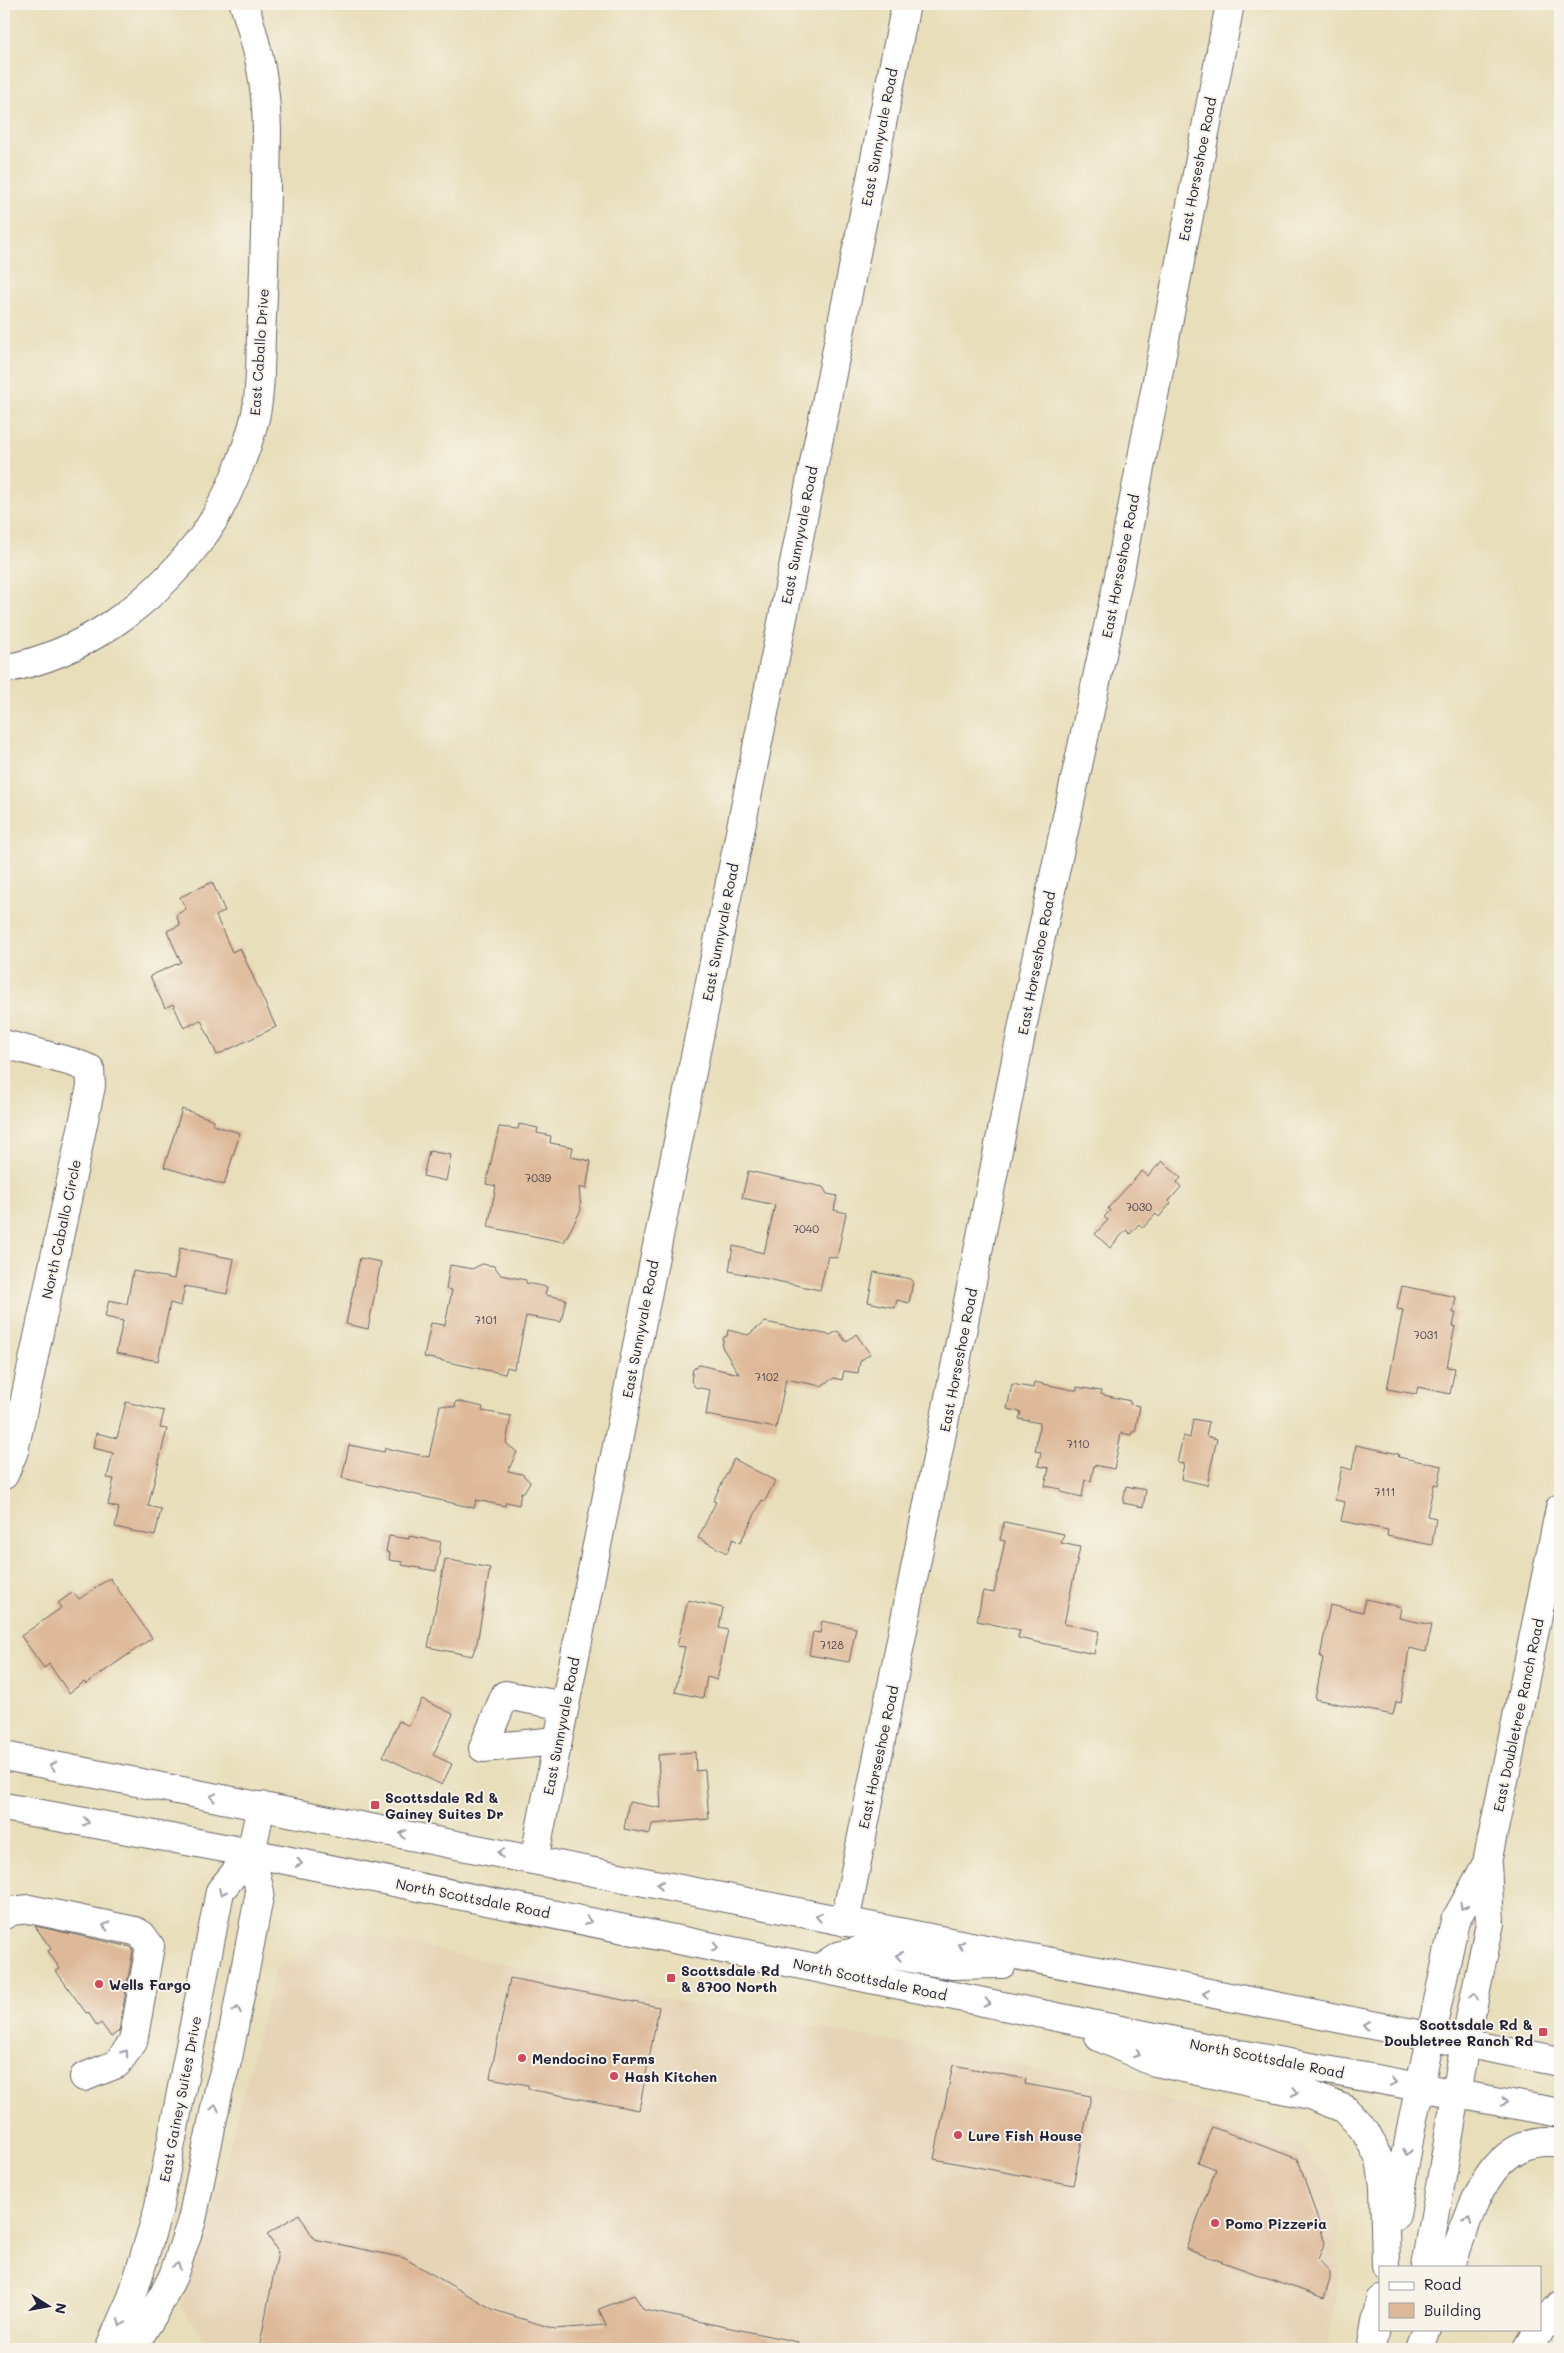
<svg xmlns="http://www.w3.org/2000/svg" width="1564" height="2353" viewBox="0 0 1564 2353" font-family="Mali,sans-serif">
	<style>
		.built { fill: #e6d4b7 }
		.building { fill: #deb999 }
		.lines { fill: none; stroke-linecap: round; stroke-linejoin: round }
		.minor-casing { stroke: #676467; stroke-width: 30 }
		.major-casing { stroke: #676467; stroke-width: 30 }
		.minor { stroke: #fff; stroke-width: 28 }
		.major { stroke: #fff; stroke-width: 28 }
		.oneway { stroke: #9c9ca7 }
		.poi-dot { fill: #d1495b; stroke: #f7f3e8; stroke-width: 2 }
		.labels { text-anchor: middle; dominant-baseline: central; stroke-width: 4; stroke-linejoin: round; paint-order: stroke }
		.number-label { font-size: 11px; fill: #514852 }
		.street-label { font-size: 14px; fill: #22223b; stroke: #f7f3e8 }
		.poi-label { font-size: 14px; font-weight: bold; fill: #22223b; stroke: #f7f3e8; text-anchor: start }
	</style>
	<rect width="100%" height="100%" fill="#f7f3e8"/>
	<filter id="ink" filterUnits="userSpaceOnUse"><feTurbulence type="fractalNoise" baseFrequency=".02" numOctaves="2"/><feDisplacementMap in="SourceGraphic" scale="10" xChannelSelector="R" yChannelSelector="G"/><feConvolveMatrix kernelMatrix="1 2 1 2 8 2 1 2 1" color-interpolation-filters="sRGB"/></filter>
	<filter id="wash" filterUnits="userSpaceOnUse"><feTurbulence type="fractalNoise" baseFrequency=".0096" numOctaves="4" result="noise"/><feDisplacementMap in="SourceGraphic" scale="20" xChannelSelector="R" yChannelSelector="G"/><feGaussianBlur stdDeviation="1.12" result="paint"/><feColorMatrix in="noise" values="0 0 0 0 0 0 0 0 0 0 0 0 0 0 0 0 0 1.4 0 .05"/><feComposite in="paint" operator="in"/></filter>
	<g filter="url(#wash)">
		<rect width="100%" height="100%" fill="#e8deba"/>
		<path class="built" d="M340,1929L660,1998L1116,2084L1229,2120L1300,2146L1331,2176L1339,2227L1338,2285L1328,2349H212L180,2306L214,2206L275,1970Z"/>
		<g id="blocks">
			<path class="building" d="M212,882L225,911L216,916L232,952L240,948L276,1027L217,1055L201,1020L184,1028L173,1004L165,1008L150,976L181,962L167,931L180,925L176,915L186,909L180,897Z
				M182,1109L214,1120L213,1125L240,1133L224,1185L164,1167Z
				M519,1124L538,1128L537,1133L551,1136L550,1143L573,1147L571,1157L591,1161L586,1189L579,1187L581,1210L564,1242L488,1227L496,1186L486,1184L499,1127L518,1129Z
				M429,1151L451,1155L446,1181L423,1176Z
				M1162,1161L1181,1178L1177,1182L1181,1187L1169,1201L1171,1203L1159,1217L1156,1214L1143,1228L1139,1224L1130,1234L1126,1230L1110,1248L1095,1234L1108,1220L1104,1217L1110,1211L1108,1208L1142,1171L1148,1176Z
				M748,1171L823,1187L827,1194L837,1196L834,1210L846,1213L837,1258L828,1256L820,1290L729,1271L733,1246L764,1253L775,1205L742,1198Z
				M180,1248L234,1259L227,1294L185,1286L181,1306L170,1303L158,1361L116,1353L123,1321L105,1317L109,1300L127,1304L133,1271L174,1279Z
				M360,1258L381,1262L368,1329L346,1324Z
				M482,1264L494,1266L501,1275L526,1280V1283L547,1287L545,1295L566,1299L561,1322L526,1316L517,1362L515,1361L514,1369L507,1367L505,1374L424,1357L431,1323L445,1325L452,1290L446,1289L450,1265L472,1269Z
				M874,1272L911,1279L913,1281L909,1303L897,1300L895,1308L868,1302Z
				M1402,1286L1456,1297L1453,1313H1456L1453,1326H1455L1447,1367L1455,1368L1450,1394L1418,1387L1416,1394L1387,1389L1403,1310L1397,1309Z
				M765,1322L830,1335L838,1331L846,1342L856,1334L870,1354L860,1361L858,1373L844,1371L842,1380L834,1378L821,1386L786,1379L776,1428L706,1415L710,1390L695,1387L691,1381L693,1369L699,1365L739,1374L722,1347L724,1337L727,1336L728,1330L748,1335Z
				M1034,1382L1073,1390H1077V1387L1101,1391V1394L1104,1395L1130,1401V1404L1140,1406L1135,1432H1132L1131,1435L1121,1433L1114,1469L1094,1465L1091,1481L1085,1480L1082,1497L1061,1492V1489L1045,1486L1049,1468L1038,1466L1041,1452L1035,1451L1040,1423L1019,1419L1021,1412L1007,1409L1012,1384L1033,1388Z
				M456,1401L483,1407L482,1411L511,1416L506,1443L517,1452L508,1471L522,1474L530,1482L524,1492H521L519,1505L506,1502L505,1506L476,1500L474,1508L342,1478L349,1445L384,1452L385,1448L429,1457L440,1405L455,1407Z
				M126,1402L164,1411L160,1428L167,1429L148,1506L161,1509L155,1536L115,1527L119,1508L108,1505L114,1479L107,1478L113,1453L93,1448L96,1433L117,1438Z
				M1193,1419L1209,1422L1206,1436L1217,1439L1207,1485L1181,1479L1184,1464L1177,1463L1183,1436L1190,1438Z
				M1356,1445L1399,1454L1398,1457L1442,1466L1438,1485L1434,1484L1427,1516L1436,1518L1432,1545L1387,1536L1388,1530L1341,1521L1345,1502L1335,1500L1342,1467L1352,1470Z
				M734,1459L775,1481L765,1501L762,1500L740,1543L733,1539L727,1553L698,1538L716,1502L713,1501Z
				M1126,1486L1146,1490L1143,1507L1123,1503Z
				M1004,1522L1064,1534L1061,1543L1080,1547L1064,1624L1099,1631L1094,1654L1018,1638L1020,1630L977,1621L983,1591L994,1593L1005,1541L1000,1540Z
				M389,1536L409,1539V1536L441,1542L436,1571L402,1565L403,1562L389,1560L390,1553L386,1552Z
				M445,1559L490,1568L477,1643L472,1656L428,1647Z
				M110,1578L152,1638L86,1684L84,1682L69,1693L49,1664L44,1668L21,1636L61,1608L58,1603L73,1592L79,1599Z
				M1366,1599L1401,1607L1399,1618L1432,1625L1426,1652L1409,1648L1401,1703L1396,1702L1393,1715L1315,1699L1323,1658L1320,1657L1330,1605L1363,1612Z
				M688,1600L723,1608L719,1628L728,1630L717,1680L707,1677L703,1698L675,1692L685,1647L677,1646Z
				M822,1621L856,1628L849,1662L809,1655L813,1632L820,1633Z
				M422,1699L453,1714L433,1755L452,1764L442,1785L383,1756L399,1721L409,1726Z
				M695,1752L696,1771L705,1770L709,1819L652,1824L650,1834L624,1829L629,1802L661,1808L658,1755Z
				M35,1926L131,1947L133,1950L119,2031L111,2037L101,2023L97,2026L88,2012L86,2013L56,1971L60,1969L48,1951L51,1949Z
				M510,1978L659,2007L639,2110L528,2089V2085L490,2078Z
				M953,2065L1026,2079L1025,2084L1091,2096L1073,2185L934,2159Z
				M1212,2127L1298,2159L1325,2242L1318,2259L1330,2272V2280L1324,2298L1186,2249L1216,2169L1198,2162Z
				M299,2214L314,2239L404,2258L494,2310L555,2329L606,2325L599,2309L634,2295L644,2310L798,2342L797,2349H259L278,2252L267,2234Z"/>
		</g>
	</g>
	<g filter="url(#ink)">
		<use href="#blocks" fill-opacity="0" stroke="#676467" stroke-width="1"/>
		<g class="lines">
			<g class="minor-casing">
				<path id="minor" d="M4,669C84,654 152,604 201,539C223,510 246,454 255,418C261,392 260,362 261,336C265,268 266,199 267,131C266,82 259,51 244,4
					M4,1044L72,1062L90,1069L91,1086L14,1451L4,1475
					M557,1741L483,1748L505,1695L565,1706
					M534,1860L906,4
					M4,1915L11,1911L29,1909L135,1931L142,1935L150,1946L133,2042L117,2064L84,2077
					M845,1922L1034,969L1119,576L1230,4
					M1540,2328L1560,2305
					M109,2349L132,2297L158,2211L220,1891L251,1853
					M132,2349L156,2310L173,2276L192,2220L219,2089L228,2058L260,1892L251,1853L261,1806
					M1527,2349L1539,2329"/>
			</g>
			<g class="major-casing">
				<path id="major" d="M4,1756L1560,2062
					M4,1807L251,1853L1224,2051L1560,2113
					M820,1968L838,1956L862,1950L952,1965L1002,1964
					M1099,2037L1151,2061L1310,2095L1345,2109L1366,2132L1380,2160L1384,2185L1386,2267
					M1396,2215L1412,2123L1455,1921L1487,1863
					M1426,2267L1465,2043L1490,1923L1487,1863L1560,1508
					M1450,2267C1470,2216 1488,2132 1560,2143
					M1371,2349L1380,2300
					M1420,2349L1427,2329"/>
			</g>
			<use href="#minor" class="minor"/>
			<use href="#major" class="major"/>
		</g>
		<defs><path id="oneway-chevron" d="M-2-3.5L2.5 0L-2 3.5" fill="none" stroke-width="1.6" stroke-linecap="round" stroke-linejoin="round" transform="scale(1.25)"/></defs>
		<g class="oneway">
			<use href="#oneway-chevron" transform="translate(53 1766) rotate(-169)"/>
			<use href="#oneway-chevron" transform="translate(213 1797) rotate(-169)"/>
			<use href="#oneway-chevron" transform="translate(86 1822) rotate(11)"/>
			<use href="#oneway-chevron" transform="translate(403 1834) rotate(-169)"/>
			<use href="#oneway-chevron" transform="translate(501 1853) rotate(-169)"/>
			<use href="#oneway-chevron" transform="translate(299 1863) rotate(11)"/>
			<use href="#oneway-chevron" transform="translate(660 1885) rotate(-169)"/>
			<use href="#oneway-chevron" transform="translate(222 1892) rotate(114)"/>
			<use href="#oneway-chevron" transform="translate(1463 1906) rotate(119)"/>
			<use href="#oneway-chevron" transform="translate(819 1917) rotate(-169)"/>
			<use href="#oneway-chevron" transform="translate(588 1921) rotate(12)"/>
			<use href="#oneway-chevron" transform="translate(106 1926) rotate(-168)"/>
			<use href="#oneway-chevron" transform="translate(961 1945) rotate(-168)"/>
			<use href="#oneway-chevron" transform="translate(715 1947) rotate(12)"/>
			<use href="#oneway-chevron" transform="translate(899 1956) rotate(-170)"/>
			<use href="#oneway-chevron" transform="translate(1206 1994) rotate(-169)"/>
			<use href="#oneway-chevron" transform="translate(1474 1996) rotate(-78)"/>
			<use href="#oneway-chevron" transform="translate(987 2003) rotate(12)"/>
			<use href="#oneway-chevron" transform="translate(237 2010) rotate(-79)"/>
			<use href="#oneway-chevron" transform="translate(1366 2025) rotate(-169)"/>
			<use href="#oneway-chevron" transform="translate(125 2053) rotate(-55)"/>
			<use href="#oneway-chevron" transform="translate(1137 2054) rotate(24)"/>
			<use href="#oneway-chevron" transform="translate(1393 2082) rotate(10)"/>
			<use href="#oneway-chevron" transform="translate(1295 2092) rotate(12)"/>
			<use href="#oneway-chevron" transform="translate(1504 2102) rotate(11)"/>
			<use href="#oneway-chevron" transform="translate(215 2108) rotate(-78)"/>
			<use href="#oneway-chevron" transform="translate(1407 2152) rotate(100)"/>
			<use href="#oneway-chevron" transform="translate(1468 2221) rotate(-68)"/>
			<use href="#oneway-chevron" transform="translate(177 2266) rotate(-69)"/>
			<use href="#oneway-chevron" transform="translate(121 2323) rotate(113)"/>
		</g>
	</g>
	<g class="poi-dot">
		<rect x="370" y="1800" width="10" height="10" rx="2.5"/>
		<rect x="666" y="1973" width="10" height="10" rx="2.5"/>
		<circle cx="99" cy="1984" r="5"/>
		<rect x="1538" y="2027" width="10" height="10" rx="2.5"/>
		<circle cx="522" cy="2058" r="5"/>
		<circle cx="614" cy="2076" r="5"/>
		<circle cx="958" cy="2135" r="5"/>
		<circle cx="1215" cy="2223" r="5"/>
	</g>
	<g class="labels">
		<g class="number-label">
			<text x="538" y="1177">7039</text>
			<text x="1139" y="1206">7030</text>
			<text x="806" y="1228">7040</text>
			<text x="486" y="1319">7101</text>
			<text x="1426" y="1334">7031</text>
			<text x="767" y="1376">7102</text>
			<text x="1078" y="1443">7110</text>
			<text x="1385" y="1491">7111</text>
			<text x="832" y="1644">7128</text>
		</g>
		<g class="street-label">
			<text transform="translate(879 137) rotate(-79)">East Sunnyvale Road</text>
			<text transform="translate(1197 169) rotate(-79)">East Horseshoe Road</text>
			<text transform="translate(259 352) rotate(-86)">East Caballo Drive</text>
			<text transform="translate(799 535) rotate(-79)">East Sunnyvale Road</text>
			<text transform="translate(1120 566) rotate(-79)">East Horseshoe Road</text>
			<text transform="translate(720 932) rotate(-79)">East Sunnyvale Road</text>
			<text transform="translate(1036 963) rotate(-79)">East Horseshoe Road</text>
			<text transform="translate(61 1229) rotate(-78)">North Caballo Circle</text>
			<text transform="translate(640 1329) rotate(-79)">East Sunnyvale Road</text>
			<text transform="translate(958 1360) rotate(-79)">East Horseshoe Road</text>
			<text transform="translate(1518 1715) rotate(-78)">East Doubletree Ranch Road</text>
			<text transform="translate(561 1726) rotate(-79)">East Sunnyvale Road</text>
			<text transform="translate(878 1757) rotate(-78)">East Horseshoe Road</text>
			<text transform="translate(473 1898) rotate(11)">North Scottsdale Road</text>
			<text transform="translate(870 1979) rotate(12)">North Scottsdale Road</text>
			<text transform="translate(1267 2058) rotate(11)">North Scottsdale Road</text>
			<text transform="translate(180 2099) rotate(-79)">East Gainey Suites Drive</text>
		</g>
		<g class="poi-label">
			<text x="385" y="1797">Scottsdale Rd &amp;<tspan x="385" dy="16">Gainey Suites Dr</tspan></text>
			<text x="681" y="1970">Scottsdale Rd<tspan x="681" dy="16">&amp; 8700 North</tspan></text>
			<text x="109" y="1984">Wells Fargo</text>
			<text x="1533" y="2024" text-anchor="end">Scottsdale Rd &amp;<tspan x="1533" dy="16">Doubletree Ranch Rd</tspan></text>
			<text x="532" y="2058">Mendocino Farms</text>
			<text x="624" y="2076">Hash Kitchen</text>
			<text x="968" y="2135">Lure Fish House</text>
			<text x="1225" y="2223">Pomo Pizzeria</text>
		</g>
	</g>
	<rect width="1564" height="2353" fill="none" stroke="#f7f3e8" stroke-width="20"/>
	<rect x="1379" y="2266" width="162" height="65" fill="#f7f3e8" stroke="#a29fa3"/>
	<rect x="1389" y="2282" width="25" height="8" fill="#ffffff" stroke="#a29fa3"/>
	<text x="1424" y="2290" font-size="15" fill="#22223b">Road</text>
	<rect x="1389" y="2303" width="25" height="15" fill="#deb999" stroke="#a29fa3"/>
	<text x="1424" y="2316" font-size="15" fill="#22223b">Building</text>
	<g transform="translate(48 2306) rotate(101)" stroke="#f7f3e8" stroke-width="4" paint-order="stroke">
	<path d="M0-4L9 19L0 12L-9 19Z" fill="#22223b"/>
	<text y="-8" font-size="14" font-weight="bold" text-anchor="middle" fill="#22223b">N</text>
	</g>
</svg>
